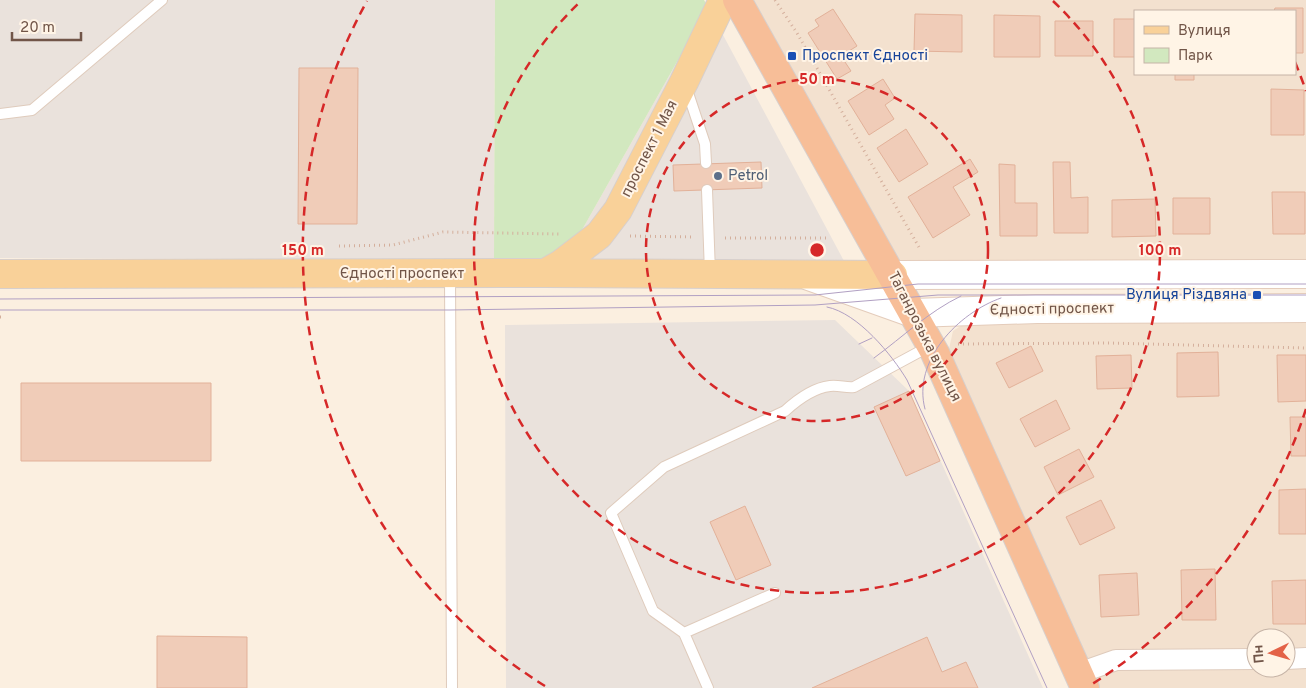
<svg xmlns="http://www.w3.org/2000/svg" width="1306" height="688" viewBox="0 0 1306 688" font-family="Overpass,sans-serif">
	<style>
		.residential { fill: #f3e1cf; fill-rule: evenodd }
		.industrial { fill: #eae2dc }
		.green { fill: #d2e8bf }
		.building { fill: #f0ccb8; stroke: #e2b199 }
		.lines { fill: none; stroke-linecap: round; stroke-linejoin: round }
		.service-casing { stroke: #dfcbbc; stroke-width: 12 }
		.minor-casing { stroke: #dfcbbc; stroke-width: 22 }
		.secondary-casing { stroke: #e4ccbb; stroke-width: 30 }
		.primary-casing { stroke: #d7cfcc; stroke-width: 30 }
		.trunk-casing { stroke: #d7cfcc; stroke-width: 30 }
		.path { stroke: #d4af9c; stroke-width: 3; stroke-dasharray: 1 4; stroke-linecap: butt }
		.service { stroke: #fff; stroke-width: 10 }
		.minor { stroke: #fff; stroke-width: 20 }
		.secondary { stroke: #fff; stroke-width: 28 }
		.primary { stroke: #f9d199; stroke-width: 28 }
		.trunk { stroke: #f7be98; stroke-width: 28 }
		.tram { stroke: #b1a0c3; stroke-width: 1 }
		.ring { fill: none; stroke: #d62828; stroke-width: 2.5; stroke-dasharray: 9 6 }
		.transit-dot { fill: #1a4fb4; stroke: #fff4e6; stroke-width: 2 }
		.service-dot { fill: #5c6f8a; stroke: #fff4e6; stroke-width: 2 }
		.labels { text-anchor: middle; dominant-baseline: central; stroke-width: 4; stroke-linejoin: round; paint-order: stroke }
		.transit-label { font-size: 15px; fill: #164399; stroke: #fff4e6; text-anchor: start }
		.street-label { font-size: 15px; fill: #715548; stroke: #fff4e6 }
		.service-label { font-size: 15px; fill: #4e5e75; stroke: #fff4e6; text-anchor: start }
		.centre { fill: #d62828; stroke: #fff4e6; stroke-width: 2.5 }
		.ring-label { font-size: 15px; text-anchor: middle; font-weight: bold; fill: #d62828; stroke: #fff4e6; stroke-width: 4; stroke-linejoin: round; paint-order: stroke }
	</style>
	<rect width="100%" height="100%" fill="#fbefe0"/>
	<path class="residential" d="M753,0H1306V266H895ZM1135,11H1295V74H1135Z
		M1306,315V688H1094L945,367L953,331L973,318ZM1256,638H1286V668H1256Z"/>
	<path class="industrial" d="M0,0H495L494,260L0,258Z
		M708,7L844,261L565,260Z
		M835,320L909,391L1043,688H506L505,325Z"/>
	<path class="green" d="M495,0H704L708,7L565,260H494Z"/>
	<path class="building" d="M1275,8H1303V53H1295V11H1274Z
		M833,9L857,46L841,56L851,71L837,79L808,33L819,26L815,20Z
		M915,14L962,15V52L914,51Z
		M994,15L1040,16V57H994Z
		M1114,19H1135V57H1114Z
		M1055,21H1093V56H1055Z
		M299,68H358L357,224H298Z
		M1175,74H1194V80H1175Z
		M883,79L895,98L885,105L894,119L869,135L848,101Z
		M1271,89L1304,90V135H1271Z
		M906,129L928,164L899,182L877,148Z
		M970,159L978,172L953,187L970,215L933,238L908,197Z
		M761,162L762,188L674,191L673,165Z
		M1053,162H1070L1071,198L1088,197V233H1054Z
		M999,164L1015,165V203H1037V236H1000Z
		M1272,192H1305V234H1273Z
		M1173,198H1210V234H1173Z
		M1155,199L1156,236L1112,237V200Z
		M1031,346L1043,371L1009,388L996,363Z
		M1218,352L1219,396L1177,397V353Z
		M1131,355L1132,388L1097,389L1096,356Z
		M1277,355H1306V401L1278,402Z
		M21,383H211V461H21Z
		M909,391L940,461L906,476L874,407Z
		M1056,400L1070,429L1035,447L1020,419Z
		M1290,417H1306V456H1291Z
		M1079,449L1094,477L1058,495L1044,467Z
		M1306,489V534H1279V490Z
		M1101,500L1115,528L1080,545L1066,517Z
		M745,506L771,565L736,580L710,522Z
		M1215,569L1216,620H1182L1181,570Z
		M1137,573L1139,615L1101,617L1099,575Z
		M1306,580V624H1273L1272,581Z
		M157,636L247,637V688H157Z
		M927,637L942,672L966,662L978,688H812Z"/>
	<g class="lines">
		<g class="service-casing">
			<path id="service" d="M686,87L705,144L706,163
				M0,114L32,110L162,0
				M707,190L710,273
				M450,274L452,688
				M684,633L775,593
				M708,688L684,633L653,611L611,513L664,467L785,411C797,400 813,388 830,386C839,385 846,388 854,387L930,346"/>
		</g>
		<g class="minor-casing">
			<path id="minor" d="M1286,659L1306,658
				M1079,673L1116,660L1256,659"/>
		</g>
		<g class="secondary-casing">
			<path id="secondary" d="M893,275L1306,274
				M809,276L913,313L1037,309L1306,308"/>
		</g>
		<g class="primary-casing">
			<path id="primary" d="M545,273L561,264L599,235L618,210L684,82L723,0
				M0,274L545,273L893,275"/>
		</g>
		<g class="trunk-casing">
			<path id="trunk" d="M737,0L935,353L1085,688"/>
		</g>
		<path class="path" d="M775,0L797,33L920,249
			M630,236L694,237
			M725,238H829
			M339,246L393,245L443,232L559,234
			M0,317H3
			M958,344L1109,343L1306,348"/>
		<use href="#service" class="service"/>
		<use href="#minor" class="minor"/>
		<use href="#secondary" class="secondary"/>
		<use href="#primary" class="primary"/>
		<use href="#trunk" class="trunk"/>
		<path class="tram" d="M0,299L815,295L918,284H1306
			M827,307C858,313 892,355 907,380L1047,688
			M0,310H450L815,305L938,295H1306
			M859,344L872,338
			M874,358C904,336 928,312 961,296
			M925,409C912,361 958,313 1001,298"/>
	</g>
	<g class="ring">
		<circle cx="817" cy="250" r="171"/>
		<path d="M1053 1A343 343 0 1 1 581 1"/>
		<path d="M1306 409A514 514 0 0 1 1089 686M545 686A514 514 0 0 1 367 1M1295 62A514 514 0 0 1 1306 91"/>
	</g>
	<g class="transit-dot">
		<rect x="787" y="51" width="10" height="10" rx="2.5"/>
		<rect x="1252" y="290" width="10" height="10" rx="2.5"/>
	</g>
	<circle class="service-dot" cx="718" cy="176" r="5"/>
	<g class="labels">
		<g class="transit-label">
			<text x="802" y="56">Проспект Єдності</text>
			<text x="1247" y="295" text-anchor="end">Вулиця Різдвяна</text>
		</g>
		<g class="street-label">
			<text transform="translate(650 149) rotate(-63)">проспект 1 Мая</text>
			<text x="402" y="274">Єдності проспект</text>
			<text transform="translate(1052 310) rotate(-1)">Єдності проспект</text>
			<text transform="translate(924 337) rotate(63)">Таганрозька вулиця</text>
		</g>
		<g class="service-label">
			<text x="728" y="176">Petrol</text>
		</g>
	</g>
	<circle cx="817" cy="250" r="8" class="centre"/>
	<g class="ring-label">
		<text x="817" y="84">50 m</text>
		<text x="1160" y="255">100 m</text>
		<text x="303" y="255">150 m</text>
	</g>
	<rect x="1134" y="10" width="162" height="65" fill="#fff4e6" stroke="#c6b4a7"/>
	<rect x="1144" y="26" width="25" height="8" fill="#f9d199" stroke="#c6b4a7"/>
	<text x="1178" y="35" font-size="15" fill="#715548">Вулиця</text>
	<rect x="1144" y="48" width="25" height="15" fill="#d2e8bf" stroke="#c6b4a7"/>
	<text x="1178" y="60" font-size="15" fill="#715548">Парк</text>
	<g transform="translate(1271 653) rotate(265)"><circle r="24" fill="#fff4e6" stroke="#c6b4a7"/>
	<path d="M0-4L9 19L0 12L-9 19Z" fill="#e36247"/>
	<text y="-8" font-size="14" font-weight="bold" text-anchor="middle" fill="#715548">Пн</text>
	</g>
	<path d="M12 32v8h69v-8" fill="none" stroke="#715548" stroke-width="2.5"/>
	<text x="20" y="32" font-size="15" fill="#715548" stroke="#fff4e6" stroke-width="4" paint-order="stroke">20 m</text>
</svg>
